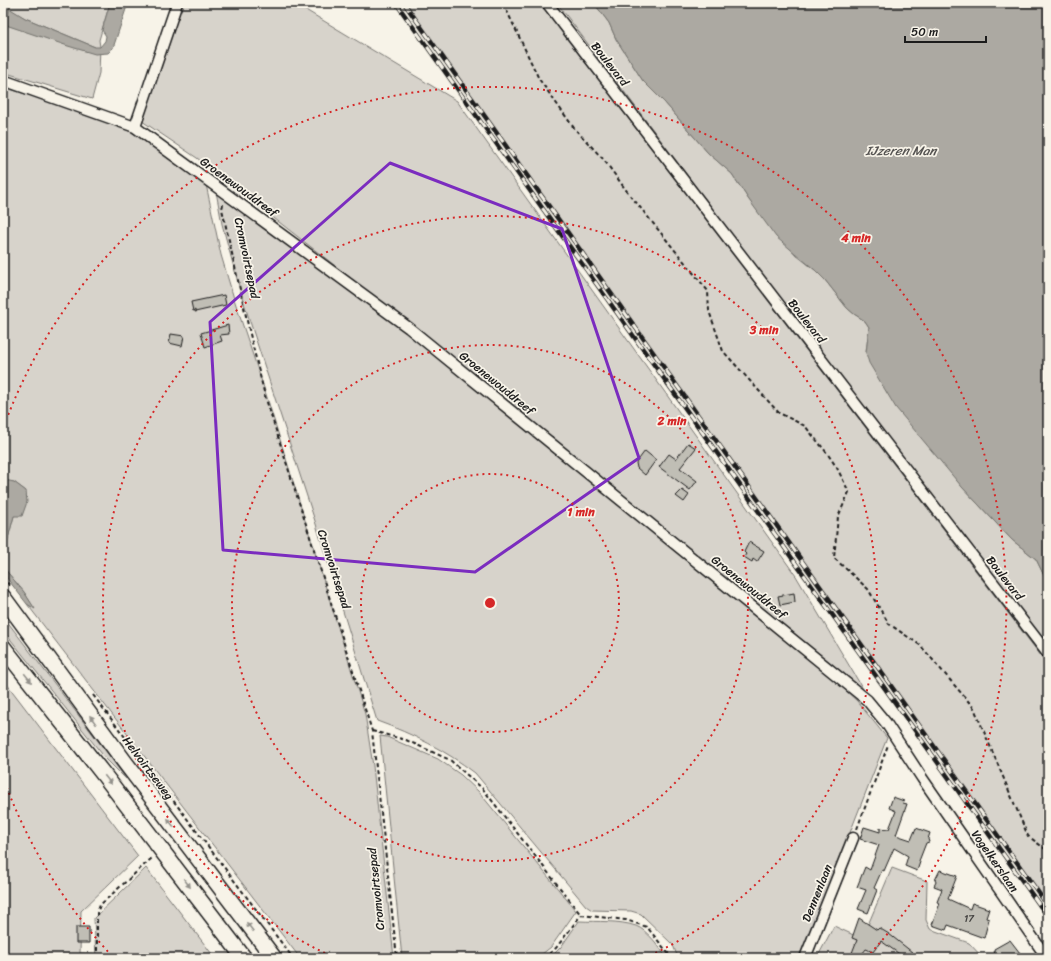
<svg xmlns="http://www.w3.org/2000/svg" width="1051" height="961" viewBox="0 0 1051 961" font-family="Sriracha,sans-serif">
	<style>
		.green { fill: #d7d3cb; stroke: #7a7874 }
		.water { fill: #aca9a2; stroke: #72716c }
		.building { fill: #c0beb5; stroke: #1c1c1c }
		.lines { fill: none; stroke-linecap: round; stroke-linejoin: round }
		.street-casing { stroke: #1c1c1c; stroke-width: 13 }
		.primary-casing { stroke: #1c1c1c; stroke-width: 18 }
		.path { stroke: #1c1c1c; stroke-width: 2; stroke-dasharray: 4 3; stroke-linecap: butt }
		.street { stroke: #f7f3e8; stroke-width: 10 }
		.primary { stroke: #f7f3e8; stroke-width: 15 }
		.rail-casing { stroke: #1c1c1c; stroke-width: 4.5 }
		.rail { stroke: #f7f3e8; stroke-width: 3; stroke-dasharray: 9; stroke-linecap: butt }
		.oneway { fill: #94928c }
		.marked { fill: none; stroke: #7b2cbf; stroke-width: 3; stroke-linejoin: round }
		.ring { fill: none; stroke: #d62828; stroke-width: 2; stroke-dasharray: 2 4 }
		.labels { text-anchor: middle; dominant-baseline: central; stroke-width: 3.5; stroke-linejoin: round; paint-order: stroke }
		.number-label { font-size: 10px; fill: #454442 }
		.street-label { font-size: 12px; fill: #1c1c1c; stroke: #f7f3e8 }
		.water-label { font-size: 13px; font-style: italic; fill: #565452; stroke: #f7f3e8 }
		.centre { fill: #d62828; stroke: #f7f3e8; stroke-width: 2 }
		.ring-label { font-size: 12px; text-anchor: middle; font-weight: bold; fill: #d62828; stroke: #f7f3e8; stroke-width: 3.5; stroke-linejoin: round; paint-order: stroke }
	</style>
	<rect width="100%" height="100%" fill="#f7f3e8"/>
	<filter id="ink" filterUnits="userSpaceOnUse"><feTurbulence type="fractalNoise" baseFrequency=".025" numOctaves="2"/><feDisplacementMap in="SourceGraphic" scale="8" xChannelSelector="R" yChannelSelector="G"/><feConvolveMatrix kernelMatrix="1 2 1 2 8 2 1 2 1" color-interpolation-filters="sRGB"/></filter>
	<g filter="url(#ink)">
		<path class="green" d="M3,3H110L99,40L100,47L99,73L92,99L3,72V24L95,47L25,18L9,9L8,14L5,16L3,15Z
			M178,3H294L457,101L796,576L866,694L856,683L804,641L361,286L197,158L139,119Z
			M404,3H542L561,31L1048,665V908L996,834L822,593L569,232Z
			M557,3H594L609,23L616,39L643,81L665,103L708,153L732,174L749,200L796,255L815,270L825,280L847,308L854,314L865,321L869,327L866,353L962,487L1012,540L1036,559L1048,584V645L756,266Z
			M3,87C54,103 108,118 155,144C172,153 187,165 204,175L221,255L235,302L265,391L365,714L373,766L394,958H300L27,604L34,608L24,592L3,567V557L14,516L26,491L14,482L3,481Z
			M215,186L352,288L819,666L857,701L887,738L801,958H678L673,945L641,914L631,911L592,910L586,906L475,773C445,750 413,734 377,721L315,521L242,297L222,224Z
			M3,616L111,758L126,779L106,759L3,630Z
			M3,679L138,856L81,911L80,953L93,954V958H3Z
			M380,736L387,737L438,759L461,775L479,792L576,911L551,947L537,958H402Z
			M146,868L215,958H96L94,918Z
			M892,868L927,881L926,920L930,929L969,943L983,958H817L834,926L862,939Z
			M579,921C598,922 618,920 636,926C647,930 661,948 666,958H550L561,947Z"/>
		<path class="water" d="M110,3H128L113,48L108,53L95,54L68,46L3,24V15L5,16L8,14L9,8L25,18L95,47H100L105,41L106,36L102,30Z
			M594,3H1048V584L1036,559L1012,540L962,487L896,408L869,363L866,353L869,327L865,321L854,314L847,308L825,280L815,270L776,237L749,200L732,174L708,153L665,103L643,81L616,39L609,23Z
			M5,480L14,482L26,491L27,502L22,516H14L3,557V481Z
			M3,565V567L24,592L35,609L27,604L3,573Z"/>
		<path class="building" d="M224,295L226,305L195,312V310L193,311L191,302Z
			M228,325L229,334L220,335L222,341L205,347L201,333Z
			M171,334L184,336L182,346L169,343Z
			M688,443L696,448L680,468L697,481L690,490L659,467L669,454L676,459Z
			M645,451L656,460L645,475L637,468L636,463Z
			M682,490L689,495L684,502L676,496Z
			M749,542L764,551L757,562L753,559L752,562L744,557L746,554L744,552Z
			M794,593L795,602L780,605L778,596Z
			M893,797L904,801L903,803L907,804L896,835L911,840L916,828L930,833L928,839L929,842L926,843L919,861L920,862L917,871L905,866L908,856L894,848L884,871L882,870L874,888L877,890L868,913L858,909L866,890L857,887L865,867L870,870L879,845L860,839L864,827L880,832V828L889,829L896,811L889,808Z
			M940,870L957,876L948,899L970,909L972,903L989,909L986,918L989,919L984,938L948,925L946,930L932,925L940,903L937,902L942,889L934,886L936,882L935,880Z
			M859,918L877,930L879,928L889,934L912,952L907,958H905L881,941L873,952L866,949L859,958H850L857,940L852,938Z
			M76,927H89V943H76Z
			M1010,940L1020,953L1018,954L1020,958H995L994,949Z"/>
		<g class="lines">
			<g class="street-casing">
				<path id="street" d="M547,3L1048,654
					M3,80L135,127L409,328L867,700L886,723L922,778L1047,958
					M135,127L177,3
					M805,958L853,838"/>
			</g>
			<g class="primary-casing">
				<path id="primary" d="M3,597L124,761L274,958
					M3,647L104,775L244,958"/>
			</g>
			<path class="path" d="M506,3V9L539,79L574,128L604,160L626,190L708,291L709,311L723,351L779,413L805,426L827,453L837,468L849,492L838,517L834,558L868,589L889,624L920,645L974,708L1028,836L1048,851
				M223,204L222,209L250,334L265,396L372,731L397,958
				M3,577L10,586
				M93,695L293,958
				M372,731L406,740L450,760L483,789L581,915L626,920L647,927L672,958
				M857,829L888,745
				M97,958V913L100,905L152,858
				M544,958L556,948L581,915"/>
			<use href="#street" class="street"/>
			<use href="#primary" class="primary"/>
			<g class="rail-casing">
				<path id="rail" d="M396,3L1048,917
					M404,3L1048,906"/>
			</g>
			<use href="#rail" class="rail"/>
		</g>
		<defs><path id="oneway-solid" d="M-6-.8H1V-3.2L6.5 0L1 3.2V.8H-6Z"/></defs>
		<g class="oneway">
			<use href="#oneway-solid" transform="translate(28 678) rotate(51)"/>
			<use href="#oneway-solid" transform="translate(93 720) rotate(-126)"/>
			<use href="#oneway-solid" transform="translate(108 780) rotate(52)"/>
			<use href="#oneway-solid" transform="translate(171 823) rotate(-127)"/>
			<use href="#oneway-solid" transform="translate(187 883) rotate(53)"/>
			<use href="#oneway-solid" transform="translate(250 927) rotate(-127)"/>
		</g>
	</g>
	<path class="marked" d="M390,163L562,229L639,458L475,572L223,550L210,322Z"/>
	<g class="ring">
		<circle cx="490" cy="603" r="129"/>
		<circle cx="490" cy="603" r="258"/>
		<path d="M336 958A387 387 0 1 1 644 958"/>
		<path d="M112 956A517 517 0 0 1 4 780M4 426A517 517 0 1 1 868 956"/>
	</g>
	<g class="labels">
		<g class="number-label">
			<text x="969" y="919">17</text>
		</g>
		<g class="street-label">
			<text transform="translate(610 64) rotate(52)">Boulevard</text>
			<text transform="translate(239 187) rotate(36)">Groenewouddreef</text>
			<text transform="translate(247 258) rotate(78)">Cromvoirtsepad</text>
			<text transform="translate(807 321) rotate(52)">Boulevard</text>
			<text transform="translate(497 383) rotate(39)">Groenewouddreef</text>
			<text transform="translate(334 569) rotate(72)">Cromvoirtsepad</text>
			<text transform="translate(1005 578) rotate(52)">Boulevard</text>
			<text transform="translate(749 587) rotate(39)">Groenewouddreef</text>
			<text transform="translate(148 768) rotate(53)">Helvoirtseweg</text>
			<text transform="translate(995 861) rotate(55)">Vogelkerslaan</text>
			<text transform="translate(376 889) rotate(-96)">Cromvoirtsepad</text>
			<text transform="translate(817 893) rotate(-68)">Dennenlaan</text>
		</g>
		<g class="water-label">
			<text x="901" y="150">IJzeren Man</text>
		</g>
	</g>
	<circle cx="490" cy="603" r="6" class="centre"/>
	<g class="ring-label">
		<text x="856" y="242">4 min</text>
		<text x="764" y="334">3 min</text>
		<text x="672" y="425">2 min</text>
		<text x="581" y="516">1 min</text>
	</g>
	<rect width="1051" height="961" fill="none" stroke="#f7f3e8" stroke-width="16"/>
	<rect x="8" y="8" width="1035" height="945" fill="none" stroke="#1c1c1c" stroke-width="1.5" filter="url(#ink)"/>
	<path d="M905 36v6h81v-6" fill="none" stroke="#1c1c1c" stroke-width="2"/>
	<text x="911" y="36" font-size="12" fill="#1c1c1c" stroke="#f7f3e8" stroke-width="3" paint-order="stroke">50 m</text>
</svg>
